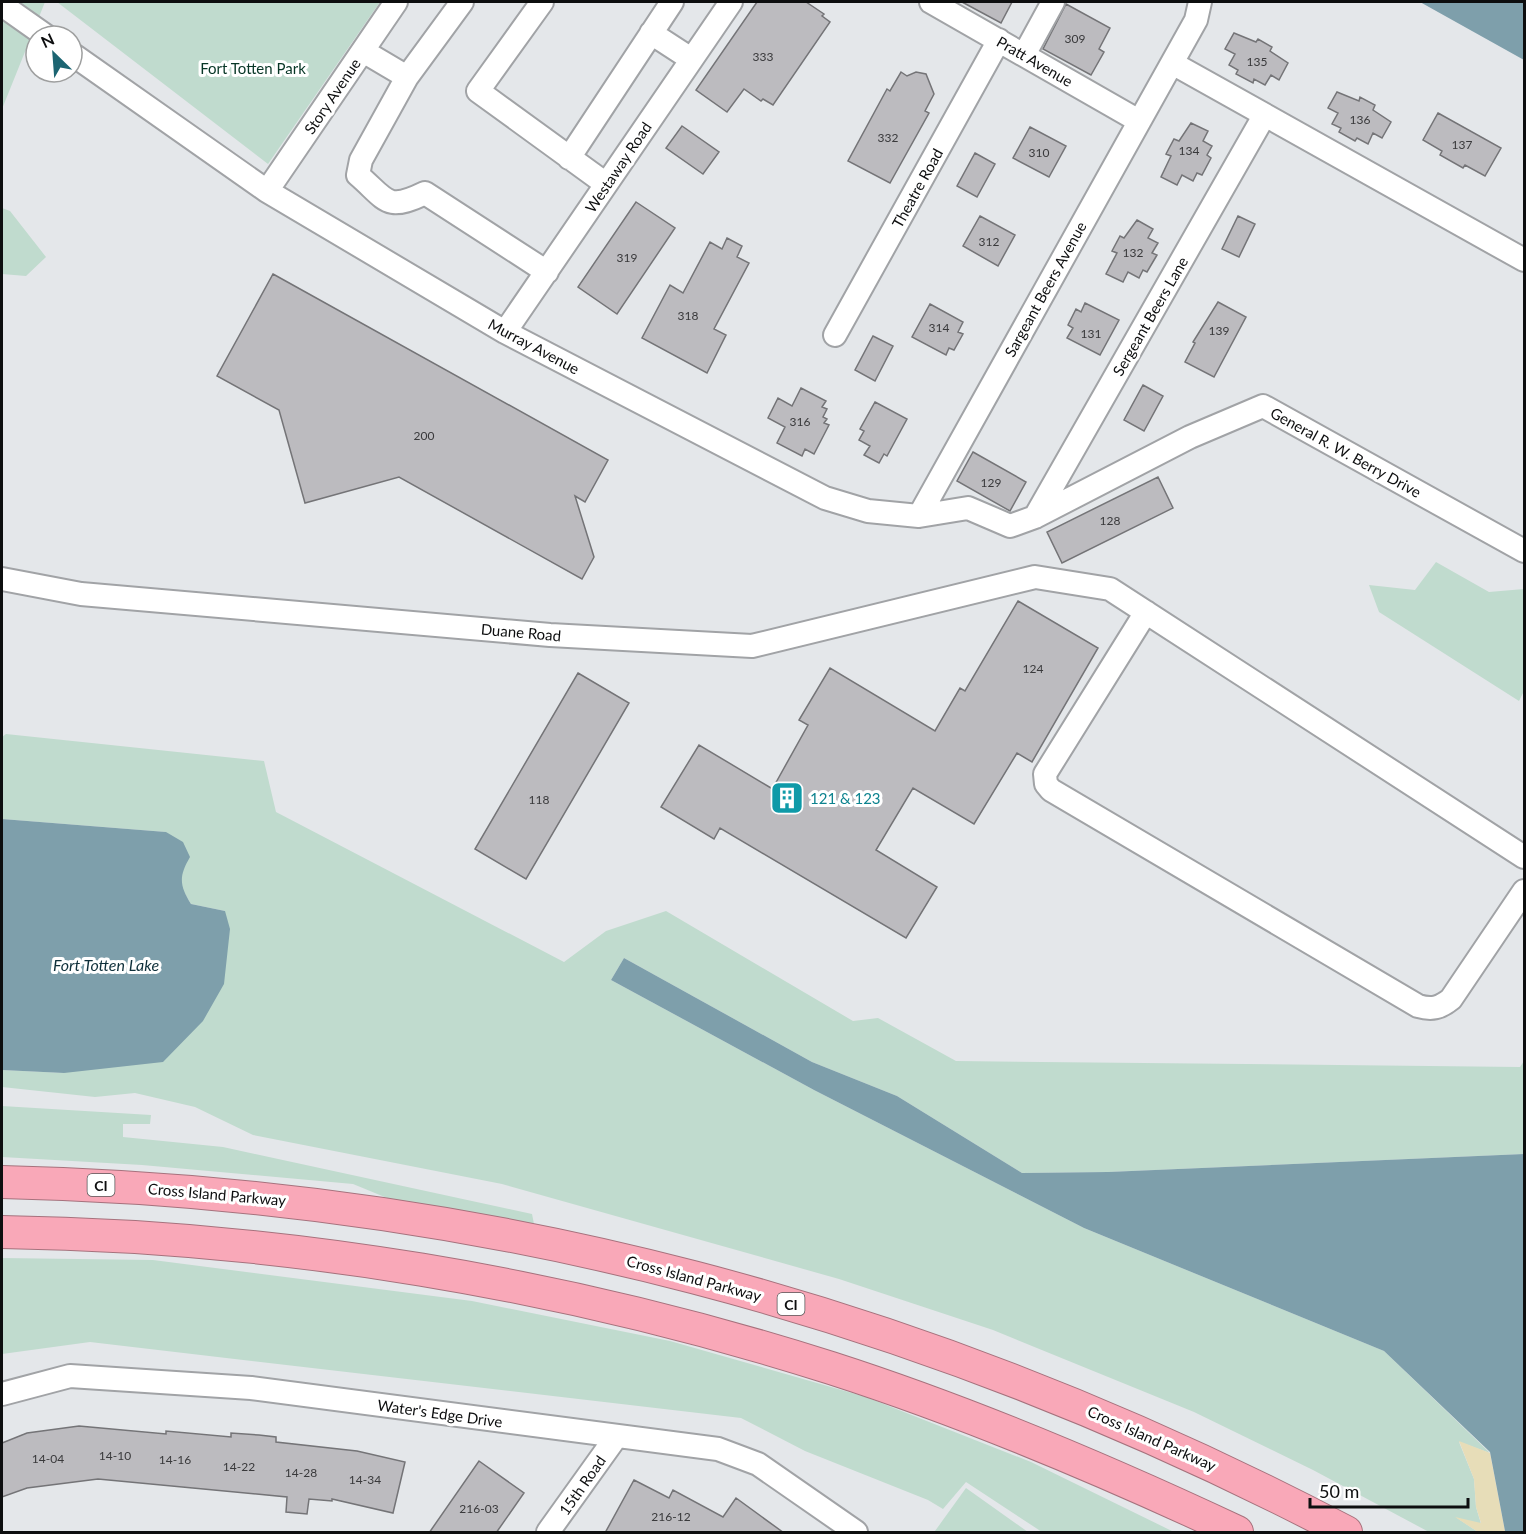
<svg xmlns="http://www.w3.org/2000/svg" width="1526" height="1534" viewBox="0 0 1526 1534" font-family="Lato,sans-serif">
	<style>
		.green { fill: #c0dbce }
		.sand { fill: #e7ddb8 }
		.water { fill: #7e9fab }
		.building { fill: #bcbbbf; stroke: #747477; stroke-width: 1.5 }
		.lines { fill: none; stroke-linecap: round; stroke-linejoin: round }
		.minor-casing { stroke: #a1a3a6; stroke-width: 26 }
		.highway-casing { stroke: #a6727d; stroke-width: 34 }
		.minor { stroke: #fff; stroke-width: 22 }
		.highway { stroke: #f9a8b8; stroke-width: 32 }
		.labels { text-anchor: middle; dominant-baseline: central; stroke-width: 6; stroke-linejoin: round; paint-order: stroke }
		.number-label { font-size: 12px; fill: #39393b }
		.shield { fill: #fff; stroke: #565657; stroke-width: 1.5 }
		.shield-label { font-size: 14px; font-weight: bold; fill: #0d0e0f }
		.street-label { font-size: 15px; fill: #0d0e0f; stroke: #fff }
		.park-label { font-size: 15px; fill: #073626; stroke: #fff }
		.culture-label { font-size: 15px; fill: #0d838f; stroke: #fff; text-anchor: start }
		.water-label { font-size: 16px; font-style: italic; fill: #0e2f3a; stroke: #fff }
	</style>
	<rect width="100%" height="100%" fill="#e4e7ea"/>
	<path class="green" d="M2,2H45L2,109Z
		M57,2H380L268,164Z
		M2,208L10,211L46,257L26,276L2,274Z
		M1436,562L1489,592L1524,589V691L1519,701L1379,612L1369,585L1415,590Z
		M6,734L264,761L276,812L564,962L606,931L666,911L853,1021L878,1018L956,1061L1520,1067L1524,1061V1154L1108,1172L1022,1173L897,1096L812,1062L624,958L611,980L814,1090L1084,1228L1384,1351L1490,1453L1459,1442L1474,1479L1476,1507L1481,1524L1457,1518L1478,1532H1429L1313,1470L1194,1412L993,1330L839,1279L502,1184L253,1135L195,1107L135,1093L95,1097L2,1087V1070L64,1073L225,911L191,904L181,887V872L166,832L2,819V737Z
		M2,1106L151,1115L150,1124H123V1137L223,1147L532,1214L534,1224L392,1200L353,1184L142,1165L2,1157Z
		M2,1258L153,1260L472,1301L670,1341L866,1397L1031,1462L1174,1532H1042L966,1482L943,1509L928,1500L805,1451L741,1418L90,1342L2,1354Z
		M966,1488L1028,1532H937L935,1531Z"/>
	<path class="sand" d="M1459,1441L1490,1453L1505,1531L1507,1532H1478L1455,1517L1481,1523L1476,1507L1474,1479Z"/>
	<path class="water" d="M1420,2H1524V60Z
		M2,819L166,832L183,842L190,857C179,876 179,885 191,904L225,911L230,929L224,984L203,1021L163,1062L64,1073L2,1070Z
		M624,958L812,1062L897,1096L1022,1173L1108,1172L1524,1154V1532L1505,1531L1490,1452L1384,1351L1084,1228L814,1090L611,980Z"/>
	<path class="building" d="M757,2H806L824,14L822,16L830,22L773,105L763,99L761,101L744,89L727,112L696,90Z
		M962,2H1012L1001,23Z
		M1066,4L1110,28L1099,49L1104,52L1091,75L1043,49Z
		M1234,33L1256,42L1258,39L1272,47L1270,51L1288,63L1279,80L1271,75L1265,85L1254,79L1253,83L1236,74L1238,70L1229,65L1235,54L1225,49Z
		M901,72L907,76L916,72L926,74L934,94L925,111L929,113L890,183L848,161L887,89L890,91Z
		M1337,92L1359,101L1360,97L1375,105L1373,110L1391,122L1382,138L1373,133L1368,144L1357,138L1355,141L1339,132L1341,128L1332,124L1338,113L1328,108Z
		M1438,113L1501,148L1485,176L1465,165L1463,168L1440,155L1442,151L1423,140Z
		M1191,123L1208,131L1203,141L1212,146L1207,155L1211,158L1202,175L1197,173L1193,181L1182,175L1177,185L1161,177L1171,156L1166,154L1174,139L1179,141Z
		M682,126L719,152L703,174L666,148Z
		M1030,127L1066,146L1049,177L1013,158Z
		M975,153L995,164L977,197L957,186Z
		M636,202L675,228L617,314L578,287Z
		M980,216L1015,235L998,266L963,246Z
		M1238,216L1255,224L1239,257L1222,249Z
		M1137,220L1153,229L1148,238L1158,243L1152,253L1157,255L1147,272L1143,270L1139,278L1128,272L1123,282L1106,274L1117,253L1112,251L1120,236L1124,238Z
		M727,238L742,246L737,257L749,263L714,329L726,335L707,373L642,338L670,285L683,293L710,242L722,249Z
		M273,274L608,460L585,502L575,496L594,557L582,579L399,477L305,503L279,410L217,376Z
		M1218,302L1246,317L1214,377L1185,362L1195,343L1193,342Z
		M1085,303L1119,320L1100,355L1067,338L1073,328L1068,325L1076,309L1081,312Z
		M930,304L963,322L958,332L963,334L954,350L949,348L946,355L912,337Z
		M873,336L893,346L875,381L855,370Z
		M1143,385L1163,396L1144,431L1124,420Z
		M801,388L826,401L822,407L827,409L823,417L827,419L824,423L829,425L814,454L805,449L802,456L777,443L785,427L768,418L778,398L792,406Z
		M875,402L907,419L887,456L884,454L879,463L864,455L870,446L859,440L864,431L860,429Z
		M973,452L1026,482L1010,511L957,481Z
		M1158,477L1173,508L1062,563L1047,532Z
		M1018,601L1098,648L1032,762L1017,753L974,824L913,788L876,850L937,887L906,938L720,828L714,839L661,807L699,745L771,788L774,786L808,725L799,720L830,668L935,731L960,688L965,691Z
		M578,673L629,703L526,879L475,849Z
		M79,1426L166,1434V1431L231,1437V1433L259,1435L276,1437V1442L357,1451L405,1462L393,1513L332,1499V1501L309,1499L307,1514L286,1512L287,1497L98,1479L27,1488L2,1497V1443L27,1433Z
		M479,1461L524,1493L496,1533H429Z
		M634,1480L669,1498L673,1490L723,1517L736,1498L784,1533H605Z"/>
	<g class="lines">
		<g class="minor-casing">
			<path id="minor" d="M542,2L478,91L606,184
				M931,2L1139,121
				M2,5L46,36
				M651,33L691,59
				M363,51L407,77L462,2
				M72,54L267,191L505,332L825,498L868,511L919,516L968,508L1010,526L1035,517L1190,437L1263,406L1524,551
				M1024,55L1053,2
				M1172,63L1524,260
				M407,77L361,160L358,175C387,200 386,212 425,193L547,272
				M569,158L672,2
				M267,191L396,2
				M505,332L731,2
				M835,335L999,40
				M919,516L1196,20L1200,2
				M1035,517L1264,116
				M2,579L81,594L550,635L752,646L1035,577L1110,589L1524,857
				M1146,612L1045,774L1046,784L1051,790L1418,1006C1432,1010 1440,1008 1451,999L1524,891
				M2,1394L70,1376L251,1388L718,1449L758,1464L856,1532
				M548,1532L616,1437"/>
		</g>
		<g class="highway-casing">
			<path id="highway" d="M2,1182C482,1193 921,1309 1346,1532
				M2,1232C282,1236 564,1283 831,1368C971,1413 1105,1470 1237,1532"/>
		</g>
		<use href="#minor" class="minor"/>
		<use href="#highway" class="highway"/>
	</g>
	<defs>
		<g id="building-square" transform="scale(1.725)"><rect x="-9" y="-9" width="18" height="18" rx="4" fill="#0f9aa8" stroke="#fff"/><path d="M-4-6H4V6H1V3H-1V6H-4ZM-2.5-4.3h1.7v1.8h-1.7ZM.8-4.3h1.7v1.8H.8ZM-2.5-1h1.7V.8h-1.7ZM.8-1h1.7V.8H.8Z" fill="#fff"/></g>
	</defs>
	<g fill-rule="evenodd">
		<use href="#building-square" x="787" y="798"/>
	</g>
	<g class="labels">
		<g class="number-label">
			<text x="1075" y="38">309</text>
			<text x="763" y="56">333</text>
			<text x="1257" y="61">135</text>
			<text x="1360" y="119">136</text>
			<text x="888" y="137">332</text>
			<text x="1462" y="144">137</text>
			<text x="1189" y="150">134</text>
			<text x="1039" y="152">310</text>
			<text x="989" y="241">312</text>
			<text x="1133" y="252">132</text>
			<text x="627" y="257">319</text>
			<text x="688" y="315">318</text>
			<text x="939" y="327">314</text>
			<text x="1219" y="330">139</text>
			<text x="1091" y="333">131</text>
			<text x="800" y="421">316</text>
			<text x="424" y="435">200</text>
			<text x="991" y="482">129</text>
			<text x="1110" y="520">128</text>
			<text x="1033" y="668">124</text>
			<text x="539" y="799">118</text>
			<text x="115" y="1455">14-10</text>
			<text x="48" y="1458">14-04</text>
			<text x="175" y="1459">14-16</text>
			<text x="239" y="1466">14-22</text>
			<text x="301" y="1472">14-28</text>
			<text x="365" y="1479">14-34</text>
			<text x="479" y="1508">216-03</text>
			<text x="671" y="1516">216-12</text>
		</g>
		<g class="shield">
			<rect x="87.5" y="1174" width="27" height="22" rx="4.5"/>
			<rect x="777.5" y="1293" width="27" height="22" rx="4.5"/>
		</g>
		<g class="shield-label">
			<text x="101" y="1185">CI</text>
			<text x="791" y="1304">CI</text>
		</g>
		<g class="street-label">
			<text transform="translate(1035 61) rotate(30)">Pratt Avenue</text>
			<text transform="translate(332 96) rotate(-56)">Story Avenue</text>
			<text transform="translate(618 167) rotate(-56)">Westaway Road</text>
			<text transform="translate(917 188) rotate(-61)">Theatre Road</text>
			<text transform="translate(1045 289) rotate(-61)">Sargeant Beers Avenue</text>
			<text transform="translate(1150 316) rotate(-60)">Sergeant Beers Lane</text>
			<text transform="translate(534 346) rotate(28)">Murray Avenue</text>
			<text transform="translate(1346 452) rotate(29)">General R. W. Berry Drive</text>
			<text transform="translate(521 632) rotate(5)">Duane Road</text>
			<text transform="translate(217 1194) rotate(5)">Cross Island Parkway</text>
			<text transform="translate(694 1278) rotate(15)">Cross Island Parkway</text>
			<text transform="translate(440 1413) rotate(8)">Water's Edge Drive</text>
			<text transform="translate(1152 1438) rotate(24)">Cross Island Parkway</text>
			<text transform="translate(582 1485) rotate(-55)">15th Road</text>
		</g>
		<g class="park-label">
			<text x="253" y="68">Fort Totten Park</text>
		</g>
		<g class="culture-label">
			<text x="810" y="798">121 &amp; 123</text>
		</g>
		<g class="water-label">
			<text x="106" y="964">Fort Totten Lake</text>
		</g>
	</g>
	<rect width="1526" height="1534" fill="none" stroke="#0d0e0f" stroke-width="6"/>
	<g transform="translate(54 54) rotate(335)"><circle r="28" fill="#ffffff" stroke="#9e9f9f" stroke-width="1.5"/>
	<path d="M0-4.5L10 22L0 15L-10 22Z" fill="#1c6572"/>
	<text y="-9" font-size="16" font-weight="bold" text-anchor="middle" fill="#0d0e0f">N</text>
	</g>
	<path d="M1310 1498v9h158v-9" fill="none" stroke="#0d0e0f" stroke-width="3"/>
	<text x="1319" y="1498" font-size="18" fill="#0d0e0f" stroke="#ffffff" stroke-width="4.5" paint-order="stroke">50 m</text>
</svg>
